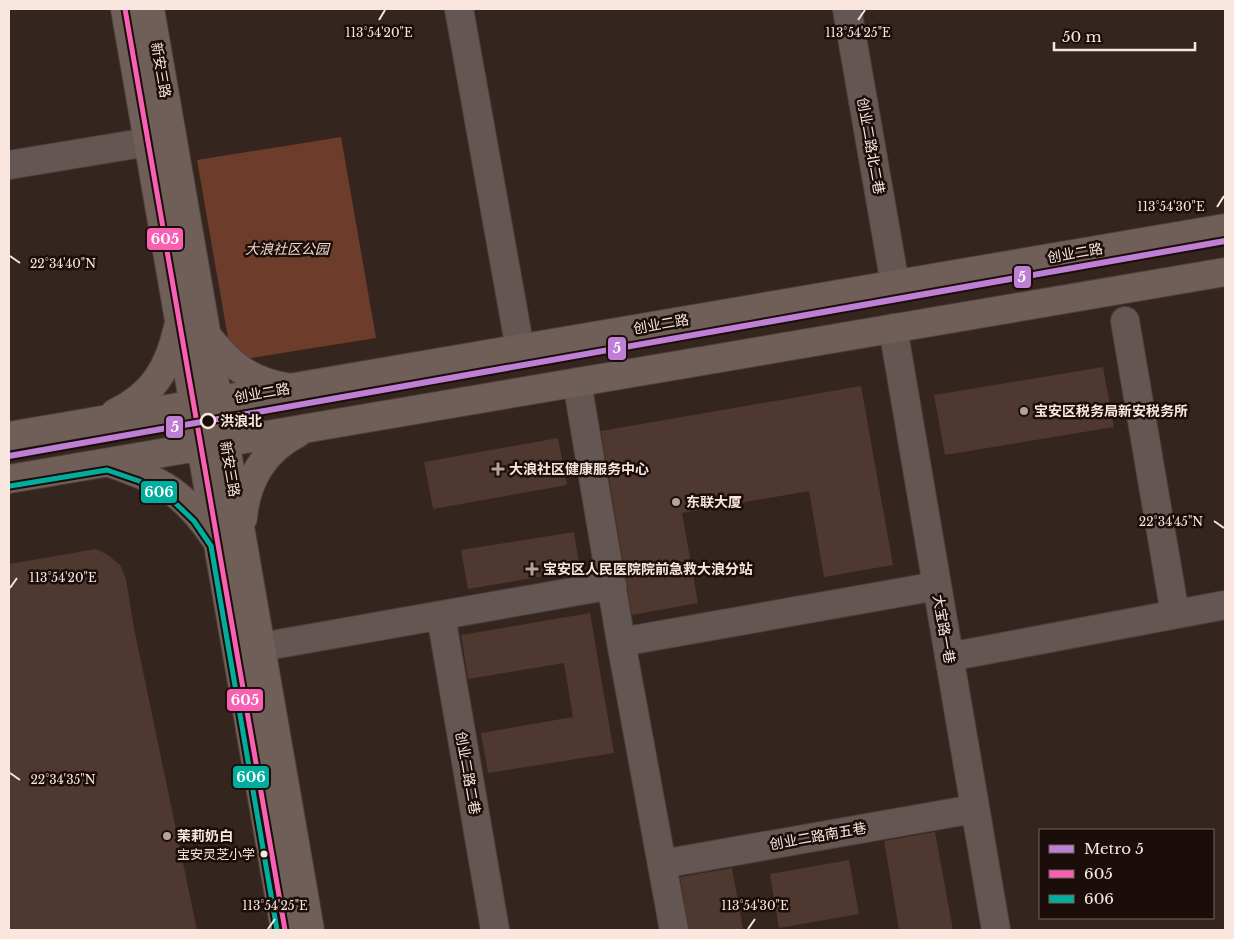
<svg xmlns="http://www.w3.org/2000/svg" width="1234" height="939" viewBox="0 0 1234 939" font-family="'Libre Baskerville','Noto Sans SC',serif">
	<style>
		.green { fill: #6e3c2a }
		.building { fill: #4f382f }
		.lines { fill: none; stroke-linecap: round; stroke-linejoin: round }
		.minor-casing { stroke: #4e413c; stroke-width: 30 }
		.major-casing { stroke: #4e413c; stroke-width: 30 }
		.minor { stroke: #645753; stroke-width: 28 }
		.major { stroke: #705f58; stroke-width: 28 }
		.bus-1-casing { stroke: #1b0e0a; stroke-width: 9 }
		.bus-2-casing { stroke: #1b0e0a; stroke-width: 9 }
		.bus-1 { stroke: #f860b3; stroke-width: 5 }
		.bus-2 { stroke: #01ad9c; stroke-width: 5 }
		.metro-1-casing { stroke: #1b0e0a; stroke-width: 10 }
		.metro-1 { stroke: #bf7fd4; stroke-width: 6 }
		.ticks { fill: none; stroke: #f9e6df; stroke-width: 2 }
		.poi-dot { fill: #b4a29c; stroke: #1b0e0a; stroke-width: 2 }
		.stop-dot { fill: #1b0e0a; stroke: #f9e6df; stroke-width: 2.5 }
		.bus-dot { fill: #f9e6df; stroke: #1b0e0a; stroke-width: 2 }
		.labels { text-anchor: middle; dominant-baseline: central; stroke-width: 5; stroke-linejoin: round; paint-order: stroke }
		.bus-label { font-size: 13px; fill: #f9e6df; stroke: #1b0e0a; text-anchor: end }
		.street-label { font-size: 14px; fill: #f9e6df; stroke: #1b0e0a }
		.park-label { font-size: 14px; font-style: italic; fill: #f1d8cf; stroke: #1b0e0a }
		.poi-label { font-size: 14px; font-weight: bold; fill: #f9e6df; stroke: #1b0e0a; text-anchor: start }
		.stop-label { font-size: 14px; font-weight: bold; fill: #f9e6df; stroke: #1b0e0a; text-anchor: start }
		.ticks-label { font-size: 12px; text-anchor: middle; fill: #f9e6df; stroke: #1b0e0a; stroke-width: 5; stroke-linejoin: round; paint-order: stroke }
		.line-badge { stroke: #1b0e0a; stroke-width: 2 }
		.badge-label { font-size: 14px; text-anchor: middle; font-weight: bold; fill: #fff }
	</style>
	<rect width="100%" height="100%" fill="#34251f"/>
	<path class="green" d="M341,137L376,338L232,361L197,160Z"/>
	<path class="building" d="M1103,367L1114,427L945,455L934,395Z
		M861,386L893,565L824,577L809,491L682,513L698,603L632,615L601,431Z
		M558,438L567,485L433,509L424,462Z
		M574,532L580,570L468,589L461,550Z
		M96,549L108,555L120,565L126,579L135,633L197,930H9V564Z
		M590,613L614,753L488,773L481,733L573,717L564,663L468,679L461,635Z
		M935,832L953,930H899L884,841Z
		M849,860L859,914L779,928L770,874Z
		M732,868L743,930H689L680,877Z"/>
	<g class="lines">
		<g class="minor-casing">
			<path id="minor" d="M459,9L520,349
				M847,9L895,284
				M9,165L148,142
				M1125,321L1175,614
				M893,328L996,930
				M577,382L621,642L674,930
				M441,616L495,930
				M621,642L937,586
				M261,647L612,585
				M949,657L1225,605
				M662,864L974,809"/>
		</g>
		<g class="major-casing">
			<path id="major" d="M125,9L285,930
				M150,9L310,930
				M207,336C230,364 249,381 286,387
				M115,413C153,395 169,368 178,327
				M9,436L1225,228
				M110,463C160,480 184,492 214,537
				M9,479L1225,272
				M243,518C246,481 264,450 298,433"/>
		</g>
		<use href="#minor" class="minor"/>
		<use href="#major" class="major"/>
		<g class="bus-1-casing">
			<path id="bus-1" d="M125,9L285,930"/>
		</g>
		<g class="bus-2-casing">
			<path id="bus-2" d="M10,486L107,470L139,481L169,497L194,521L211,546L277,930"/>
		</g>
		<use href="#bus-1" class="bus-1"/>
		<use href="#bus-2" class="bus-2"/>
		<g class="metro-1-casing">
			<path id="metro-1" d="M9,456L1225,241"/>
		</g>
		<use href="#metro-1" class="metro-1"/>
	</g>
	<path class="ticks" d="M379,20L385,10M858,20L865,10M1217,207L1224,196M10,256L20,263M1214,521L1224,528M10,588L17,578M10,773L20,780M268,929L275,919M748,929L755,919"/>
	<g class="poi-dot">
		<circle cx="1024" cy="411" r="5"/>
		<path d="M495.5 461.5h5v5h5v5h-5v5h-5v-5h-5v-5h5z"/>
		<circle cx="676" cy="502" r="5"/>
		<path d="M529.5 561.5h5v5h5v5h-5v5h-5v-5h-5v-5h5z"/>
		<circle cx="167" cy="836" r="5"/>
	</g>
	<circle class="stop-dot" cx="208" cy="421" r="7"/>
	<circle class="bus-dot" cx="264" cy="854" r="4.5"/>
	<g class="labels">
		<g class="bus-label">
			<text x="255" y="854">宝安灵芝小学</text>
		</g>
		<g class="street-label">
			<text transform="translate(161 70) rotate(80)">新安三路</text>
			<text transform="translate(871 146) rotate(80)">创业二路北二巷</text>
			<text transform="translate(1075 253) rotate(-10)">创业二路</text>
			<text transform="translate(661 324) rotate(-10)">创业二路</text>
			<text transform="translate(262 393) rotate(-10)">创业二路</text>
			<text transform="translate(230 469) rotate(80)">新安三路</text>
			<text transform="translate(944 629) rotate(80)">大宝路一巷</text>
			<text transform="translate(468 773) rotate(80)">创业二路二巷</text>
			<text transform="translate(818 836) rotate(-10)">创业二路南五巷</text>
		</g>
		<g class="park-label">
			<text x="287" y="249">大浪社区公园</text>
		</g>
		<g class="poi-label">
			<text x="1034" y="411">宝安区税务局新安税务所</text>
			<text x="509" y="469">大浪社区健康服务中心</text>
			<text x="686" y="502">东联大厦</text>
			<text x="543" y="569">宝安区人民医院院前急救大浪分站</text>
			<text x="177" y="836">茉莉奶白</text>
		</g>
		<g class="stop-label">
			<text x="220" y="421">洪浪北</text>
		</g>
	</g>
	<g class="ticks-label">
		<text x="379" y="37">113°54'20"E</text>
		<text x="858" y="37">113°54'25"E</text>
		<text x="1171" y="211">113°54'30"E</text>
		<text x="63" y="268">22°34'40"N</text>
		<text x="1171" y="526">22°34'45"N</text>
		<text x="63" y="582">113°54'20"E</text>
		<text x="63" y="784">22°34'35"N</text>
		<text x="275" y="910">113°54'25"E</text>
		<text x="755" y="910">113°54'30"E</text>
	</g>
	<g class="line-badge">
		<rect x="146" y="227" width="38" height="24" rx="5" fill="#f860b3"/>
		<rect x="1013" y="265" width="19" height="24" rx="5" fill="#bf7fd4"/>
		<rect x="607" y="336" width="20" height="25" rx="5" fill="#bf7fd4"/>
		<rect x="165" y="415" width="19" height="24" rx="5" fill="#bf7fd4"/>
		<rect x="140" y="480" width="38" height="24" rx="5" fill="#01ad9c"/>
		<rect x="226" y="688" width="38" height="24" rx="5" fill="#f860b3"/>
		<rect x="232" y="765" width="38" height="24" rx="5" fill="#01ad9c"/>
	</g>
	<g class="badge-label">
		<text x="165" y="244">605</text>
		<text x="1022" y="282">5</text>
		<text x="617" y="353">5</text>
		<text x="175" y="432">5</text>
		<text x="159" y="497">606</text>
		<text x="245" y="705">605</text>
		<text x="251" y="782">606</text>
	</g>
	<rect width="1234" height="939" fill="none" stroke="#f9e6df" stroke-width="20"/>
	<rect x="1039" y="829" width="175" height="90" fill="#1b0e0a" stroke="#74645f"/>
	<rect x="1049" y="845" width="25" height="8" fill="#bf7fd4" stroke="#74645f"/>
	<text x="1084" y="854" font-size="15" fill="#f9e6df">Metro 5</text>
	<rect x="1049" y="870" width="25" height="8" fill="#f860b3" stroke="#74645f"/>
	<text x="1084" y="879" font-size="15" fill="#f9e6df">605</text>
	<rect x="1049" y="895" width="25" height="8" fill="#01ad9c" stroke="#74645f"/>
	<text x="1084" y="904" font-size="15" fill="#f9e6df">606</text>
	<path d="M1054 42v8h141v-8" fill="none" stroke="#f9e6df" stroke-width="2.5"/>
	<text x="1062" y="42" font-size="15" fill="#f9e6df" stroke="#1b0e0a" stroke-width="4" paint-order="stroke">50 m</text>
</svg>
